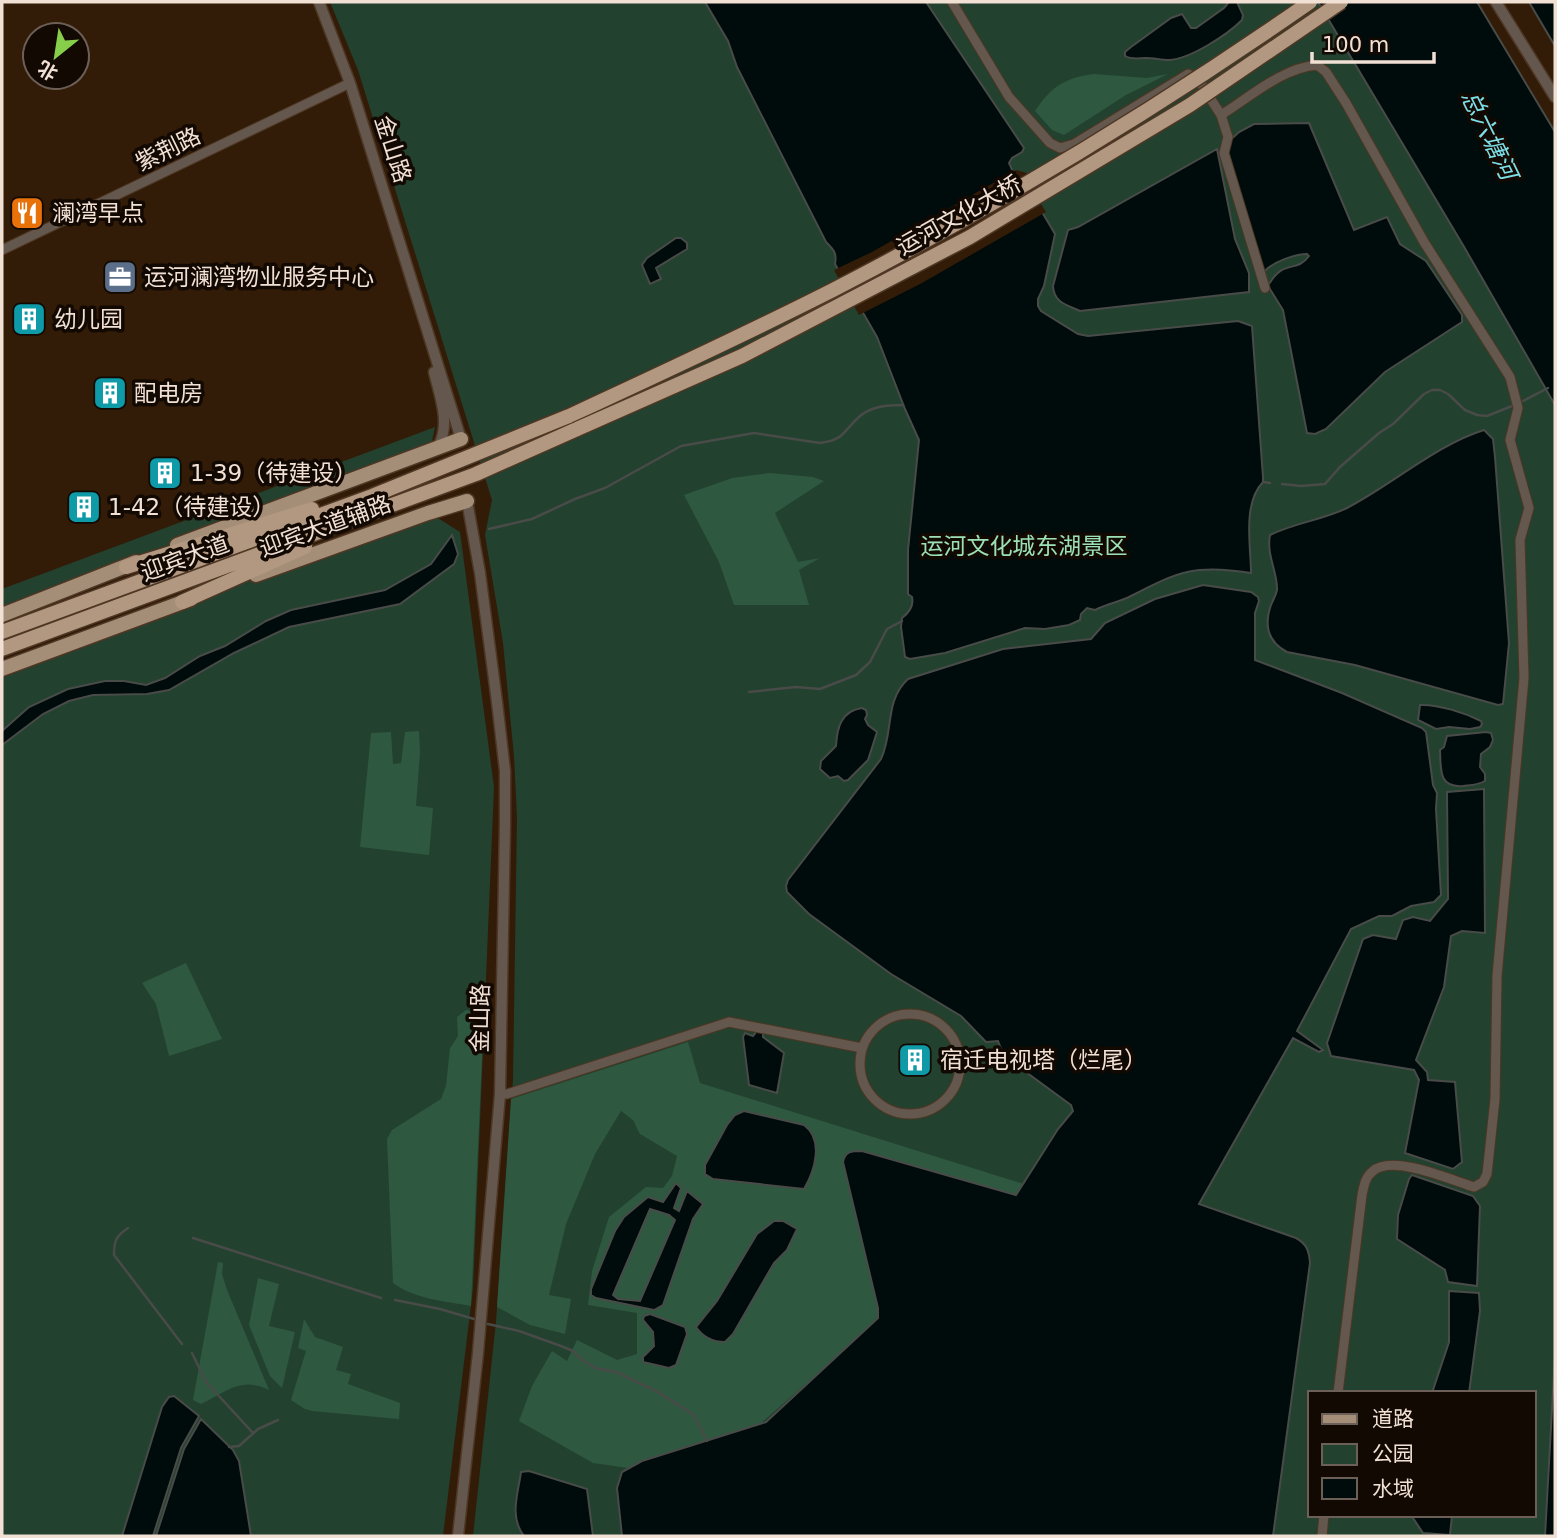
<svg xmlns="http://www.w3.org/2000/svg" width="1557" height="1538" viewBox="0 0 1557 1538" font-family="'DejaVu Sans','Noto Sans SC',sans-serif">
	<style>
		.green { fill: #23412f; fill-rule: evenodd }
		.forest { fill: #2e5840 }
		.water { fill: #000b0c; stroke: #484b48; stroke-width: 2; fill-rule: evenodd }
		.pier { fill: #331c07 }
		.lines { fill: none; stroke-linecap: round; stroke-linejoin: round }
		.stream { stroke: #484b48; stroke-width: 2.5 }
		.minor-casing { stroke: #4e3724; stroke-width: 11 }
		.tertiary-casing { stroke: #4e3724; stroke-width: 13 }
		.primary-casing { stroke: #4e3724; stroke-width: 17 }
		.trunk-casing { stroke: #4e3724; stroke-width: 17 }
		.minor { stroke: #64584e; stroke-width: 9 }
		.tertiary { stroke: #64584e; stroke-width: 10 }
		.primary { stroke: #a58e78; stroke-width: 14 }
		.trunk { stroke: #b29880; stroke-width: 14 }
		.trunk-bridge-casing { stroke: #4e3724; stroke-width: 17; stroke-linecap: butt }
		.trunk-bridge { stroke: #b29880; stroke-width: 14 }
		.labels { text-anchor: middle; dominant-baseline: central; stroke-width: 7; stroke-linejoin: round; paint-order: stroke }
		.street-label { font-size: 23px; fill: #f1e0d4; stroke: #130903 }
		.poi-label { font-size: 23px; fill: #f1e0d4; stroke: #130903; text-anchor: start }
		.park-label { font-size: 23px; fill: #9be1b6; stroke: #130903 }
		.water-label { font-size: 24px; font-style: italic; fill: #7cdee7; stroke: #130903 }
	</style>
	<rect width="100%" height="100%" fill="#331c07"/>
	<path class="green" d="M330,2H1318L1463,245L1555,405V1355L1545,1536H473L496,1322L513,1080L517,817L514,756L503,643L485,535L492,500L358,70ZM1310,1393H1534V1515H1310Z
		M435,427L429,455L420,462L2,609V589Z
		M425,510L460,532L494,787L473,1288L443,1536H2V665Z"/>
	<path class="forest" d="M1094,74L1147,78L1168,74L1126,95L1064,135L1052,130L1035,111C1051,87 1064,78 1094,74Z
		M769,473L813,477L824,481L775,513L798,562L820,558L799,570L809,605H734L719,562L684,495L732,478Z
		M419,731L420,752L416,806L433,808L429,855L360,847L371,733L391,732L393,764L401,763L405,732Z
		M186,963L222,1039L169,1056L156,1004L142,983Z
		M466,1010L484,1013L471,1306C444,1301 415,1299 393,1283L387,1139L392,1130L441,1099L446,1086L450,1048L458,1036L457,1017Z
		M688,1042L700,1083L1024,1184L1018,1194L1013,1195L862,1151L843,1162L878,1308L879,1313L874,1324L759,1425L642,1461L628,1468L593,1463L519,1421L532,1386L552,1351L567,1361L577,1340L617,1360L637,1354V1313L588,1305L592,1271L609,1217L646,1187L663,1188L672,1176L677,1156L640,1134L633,1120L621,1111L595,1154L566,1224L549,1295L571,1299L565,1334L530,1325L497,1307L511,1099Z
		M218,1262L223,1263L222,1274L227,1290L269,1390C242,1376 226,1392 201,1404L193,1400Z
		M258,1278L279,1284L269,1326L295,1332L282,1388L270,1376L249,1325Z
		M304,1319L315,1337L343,1347L336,1370L351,1374L348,1384L400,1403L399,1419L312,1411L305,1409L291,1400L306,1351L298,1348Z"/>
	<path class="water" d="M705,2H926L1024,148L1022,152L1012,158L1009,163L1013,172L1026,185L1055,234L1044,286L1038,299V306L1041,311L1078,334L1088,336L1238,321L1252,326L1263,477V482C1242,504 1251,546 1251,573C1196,564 1179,571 1131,596C1120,602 1108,603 1095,610L1087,608L1081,614L1080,620L1069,625L1045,629L1025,628L945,653L910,659L905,657L901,627L902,618C910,612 914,606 912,597L908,594V550L919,440L905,409L877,337L835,264C837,253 834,250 826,242L737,67L728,41Z
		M1229,2H1237L1243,15L1242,20C1227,35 1190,59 1169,60C1161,60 1154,58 1146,58C1138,58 1132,60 1125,56V52L1131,47L1171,18L1182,14L1191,28H1196L1224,8Z
		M1318,2H1477L1555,132V405L1463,245Z
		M1529,2H1555V46Z
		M1309,123L1354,230L1387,217L1400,244L1426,261L1462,315V322L1385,372L1326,429L1315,434L1307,433L1283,310L1268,286C1283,258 1296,274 1309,256L1307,254C1295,254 1273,262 1265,271L1259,270L1226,144L1239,132L1254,124Z
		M1217,149L1235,239L1249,273V292L1080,311C1067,305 1054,303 1053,286L1068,230L1078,227Z
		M676,238H681L687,243V249L656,268L661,279L650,284L642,265L647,258Z
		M1484,430L1493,439L1495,457L1509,643L1503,704L1498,705L1355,665L1287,652C1268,642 1264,625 1271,605C1273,600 1276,595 1277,590C1278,573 1266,555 1270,535C1294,523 1322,520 1347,508C1390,486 1438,444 1484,430Z
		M452,535L458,554L454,564L400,604L289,627L234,653L169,690L147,694L93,695L69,701L43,714L2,745V731L29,707L68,689L105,681H124L146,685L165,678L200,656L225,646L266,621L291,610L385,590L431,564Z
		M1203,585L1251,592L1258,597L1259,601L1255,613V660L1342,693L1422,728L1426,732L1433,785L1437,793L1436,809L1441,895L1434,902L1411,906L1392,916H1379L1351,929L1297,1031L1323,1050L1319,1052L1293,1038L1199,1204L1296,1238C1307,1244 1309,1251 1310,1263L1273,1536H622L617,1488L622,1472L642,1461L766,1422L878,1318V1308L843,1162C845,1151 852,1151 862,1151L1016,1195L1058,1129L1073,1111L1071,1105L1004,1056L998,1041L986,1042L961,1016L891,974L809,914L787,892L786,886L788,880L881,759C894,732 884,701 908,679L1003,649L1091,639L1105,623L1155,599Z
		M1420,705C1438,704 1465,713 1481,721L1482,724L1480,727L1470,729L1449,727L1436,729L1418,720Z
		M862,708L866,710L867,715L865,719L868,725L877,732L868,760L848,780L844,781L838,776L830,778L820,769L821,761L836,746C837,728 841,711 862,708Z
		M1486,732L1491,733L1493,740L1490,747L1481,754L1480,767L1485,774V781C1478,785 1471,785 1463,786C1438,788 1441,769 1440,750L1444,747L1447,736Z
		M1484,789L1485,933L1462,931L1451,936L1444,987L1416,1060L1427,1072L1428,1080L1455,1082L1462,1162L1453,1169L1405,1153L1419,1080L1414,1070L1331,1056L1327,1043L1363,939L1373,935L1396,939L1403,920L1413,917L1430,921L1448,899L1447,792Z
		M757,1031L763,1033V1037L784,1053L777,1093L749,1085L743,1037L745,1033L753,1036Z
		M744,1111L804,1125C824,1140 815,1170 804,1189L713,1179L705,1174V1165L727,1125L735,1115Z
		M1412,1175L1473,1196L1480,1206L1477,1286L1448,1282L1445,1270L1397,1239L1398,1215L1409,1179Z
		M676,1183L681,1188L674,1208L679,1211L687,1191L703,1204L693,1219L663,1305L654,1310L596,1298L591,1295V1289L615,1231L624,1217L648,1197L663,1202ZM650,1209L669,1215L675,1220L640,1301L618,1299L613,1295Z
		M774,1221H783L797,1229L787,1250L774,1263L733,1334L725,1342C713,1342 703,1337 696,1327L717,1301L757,1234Z
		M1449,1291L1479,1293L1480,1311L1469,1393H1432L1449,1342Z
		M650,1314L685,1327L687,1334L676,1365L669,1368L643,1362V1357L654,1346L653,1332L643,1320L644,1316Z
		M1555,1355V1536H1545Z
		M174,1396L199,1416L181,1448L153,1536H122L162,1407L169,1397Z
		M201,1419L233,1450L239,1461L251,1536H156L184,1449Z
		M529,1471L587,1489L593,1536H524C509,1517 518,1494 521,1472Z
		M1411,1515H1452L1450,1535L1423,1533Z"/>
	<path class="pier" d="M1016,170L1027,173L1029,184L1046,212L922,283L859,315L834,270L872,252Z"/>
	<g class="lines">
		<path class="stream" d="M1523,401L1548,388
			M1263,482L1270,483
			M1282,484L1301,486L1325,484L1340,467L1379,433L1393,424L1424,394L1432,390H1440L1448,394L1465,410L1477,415L1487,416L1512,406
			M489,529L532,519L575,499L605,488L681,446L754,433L820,443C845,440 843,431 860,416C872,406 888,405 903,405
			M749,692L796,687L820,689L856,675L870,662L887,629L902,621
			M128,1228C116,1236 114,1241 114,1255L182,1344
			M193,1238L381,1298
			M395,1300L440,1309L474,1319
			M488,1324L519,1331L561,1346L573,1351L581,1359L595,1368L616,1372L658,1392L694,1415L707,1441
			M192,1353L206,1382L253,1433
			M229,1447L239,1446L258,1429L278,1420"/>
		<g class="minor-casing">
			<path id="minor" d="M952,2L1009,97L1050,143L1060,148L1074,144L1188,74L1198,79L1221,115
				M2,250L350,83
				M1265,288L1224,153L1228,137L1221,115C1250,97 1282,68 1317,65L1326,72L1346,103L1424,242L1510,377L1518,408L1510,440L1529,508L1520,540L1524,678L1497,976L1495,1099L1487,1174L1483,1182L1474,1187C1451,1180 1393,1154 1373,1171C1365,1177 1364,1186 1362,1195L1338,1393
				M860 1064a50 50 0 1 1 100 0a50 50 0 1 1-100 0Z
				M500,1094H507L729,1022L862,1048
				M1322,1536L1324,1515"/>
		</g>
		<g class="tertiary-casing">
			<path id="tertiary" d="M319,2L350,83L461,439
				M1496,2L1555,97
				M434,372C440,397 451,424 438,447
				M458,1536L478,1353L500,1094L505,824V771L497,702L480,573L467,501"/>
		</g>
		<g class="primary-casing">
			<path id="primary" d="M177,545L461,439
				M256,575L428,513L467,501
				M2,615L136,562
				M2,669L191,599"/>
		</g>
		<g class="trunk-casing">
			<path id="trunk" d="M126,567L312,509
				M182,602L305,547
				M2,632L372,496L569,416
				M2,649L476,474L577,429"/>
		</g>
		<use href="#minor" class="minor"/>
		<use href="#tertiary" class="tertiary"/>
		<use href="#primary" class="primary"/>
		<use href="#trunk" class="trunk"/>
		<g class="trunk-bridge-casing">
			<path id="trunk-bridge" d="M569,416C658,375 746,334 833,290C998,205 1158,108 1310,2
				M577,429L742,356L970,237L1190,105L1341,2"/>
		</g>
		<use href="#trunk-bridge" class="trunk-bridge"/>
	</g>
	<defs>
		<g id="restaurant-square" transform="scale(1.75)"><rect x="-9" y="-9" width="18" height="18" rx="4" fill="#e8710a" stroke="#130903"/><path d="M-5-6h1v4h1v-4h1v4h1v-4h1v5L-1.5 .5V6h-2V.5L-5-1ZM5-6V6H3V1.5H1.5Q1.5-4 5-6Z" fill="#fff"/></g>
		<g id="office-square" transform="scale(1.75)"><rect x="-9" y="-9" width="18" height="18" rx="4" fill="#5c6f8a" stroke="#130903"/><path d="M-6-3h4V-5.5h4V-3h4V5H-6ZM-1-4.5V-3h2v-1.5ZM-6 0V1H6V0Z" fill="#fff"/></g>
		<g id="building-square" transform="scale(1.75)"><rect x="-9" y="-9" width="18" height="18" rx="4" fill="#0f9aa8" stroke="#130903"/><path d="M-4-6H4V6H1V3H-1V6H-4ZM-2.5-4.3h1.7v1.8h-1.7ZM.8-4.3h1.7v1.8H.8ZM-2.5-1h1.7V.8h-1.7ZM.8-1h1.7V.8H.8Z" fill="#fff"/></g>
	</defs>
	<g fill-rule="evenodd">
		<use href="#restaurant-square" x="27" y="213"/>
		<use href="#office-square" x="120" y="277"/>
		<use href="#building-square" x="29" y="319"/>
		<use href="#building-square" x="110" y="393"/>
		<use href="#building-square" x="165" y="473"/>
		<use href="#building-square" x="84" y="507"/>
		<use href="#building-square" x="915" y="1060"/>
	</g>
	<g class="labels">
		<g class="street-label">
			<text transform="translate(168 149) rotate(-26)">紫荆路</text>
			<text transform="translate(393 149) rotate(72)">金山路</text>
			<text transform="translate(959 215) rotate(-29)">运河文化大桥</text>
			<text transform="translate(325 526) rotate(-20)">迎宾大道辅路</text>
			<text transform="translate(185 558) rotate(-20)">迎宾大道</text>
			<text transform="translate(480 1018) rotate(-89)">金山路</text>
		</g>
		<g class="poi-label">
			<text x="52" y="213">澜湾早点</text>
			<text x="144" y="277">运河澜湾物业服务中心</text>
			<text x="54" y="319">幼儿园</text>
			<text x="134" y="393">配电房</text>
			<text x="190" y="473">1-39（待建设）</text>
			<text x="108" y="507">1-42（待建设）</text>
			<text x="940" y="1060">宿迁电视塔（烂尾）</text>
		</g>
		<g class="park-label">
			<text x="1024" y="546">运河文化城东湖景区</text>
		</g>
		<g class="water-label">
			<text transform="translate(1489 135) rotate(64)">总六塘河</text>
		</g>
	</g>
	<rect width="1557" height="1538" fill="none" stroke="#f1e0d4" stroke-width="7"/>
	<rect x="1308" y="1391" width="228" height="126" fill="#130903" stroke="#6c5f57" stroke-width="2"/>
	<rect x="1322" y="1414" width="35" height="10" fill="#a58e78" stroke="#6c5f57" stroke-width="2"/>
	<text x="1372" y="1426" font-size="21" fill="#f1e0d4">道路</text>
	<rect x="1322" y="1444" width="35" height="21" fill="#23412f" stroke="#6c5f57" stroke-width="2"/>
	<text x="1372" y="1461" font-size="21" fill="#f1e0d4">公园</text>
	<rect x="1322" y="1478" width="35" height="21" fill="#000b0c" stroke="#6c5f57" stroke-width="2"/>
	<text x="1372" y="1496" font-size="21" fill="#f1e0d4">水域</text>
	<g transform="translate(56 56) rotate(210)"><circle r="33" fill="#130903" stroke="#6c5f57" stroke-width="2"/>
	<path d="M0-5L12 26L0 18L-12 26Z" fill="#87cf4a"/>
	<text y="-10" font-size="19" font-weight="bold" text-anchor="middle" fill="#f1e0d4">北</text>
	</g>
	<path d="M1312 52v10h122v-10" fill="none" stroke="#f1e0d4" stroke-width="3.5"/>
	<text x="1322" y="52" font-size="21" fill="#f1e0d4" stroke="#130903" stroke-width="5" paint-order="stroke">100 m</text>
</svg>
